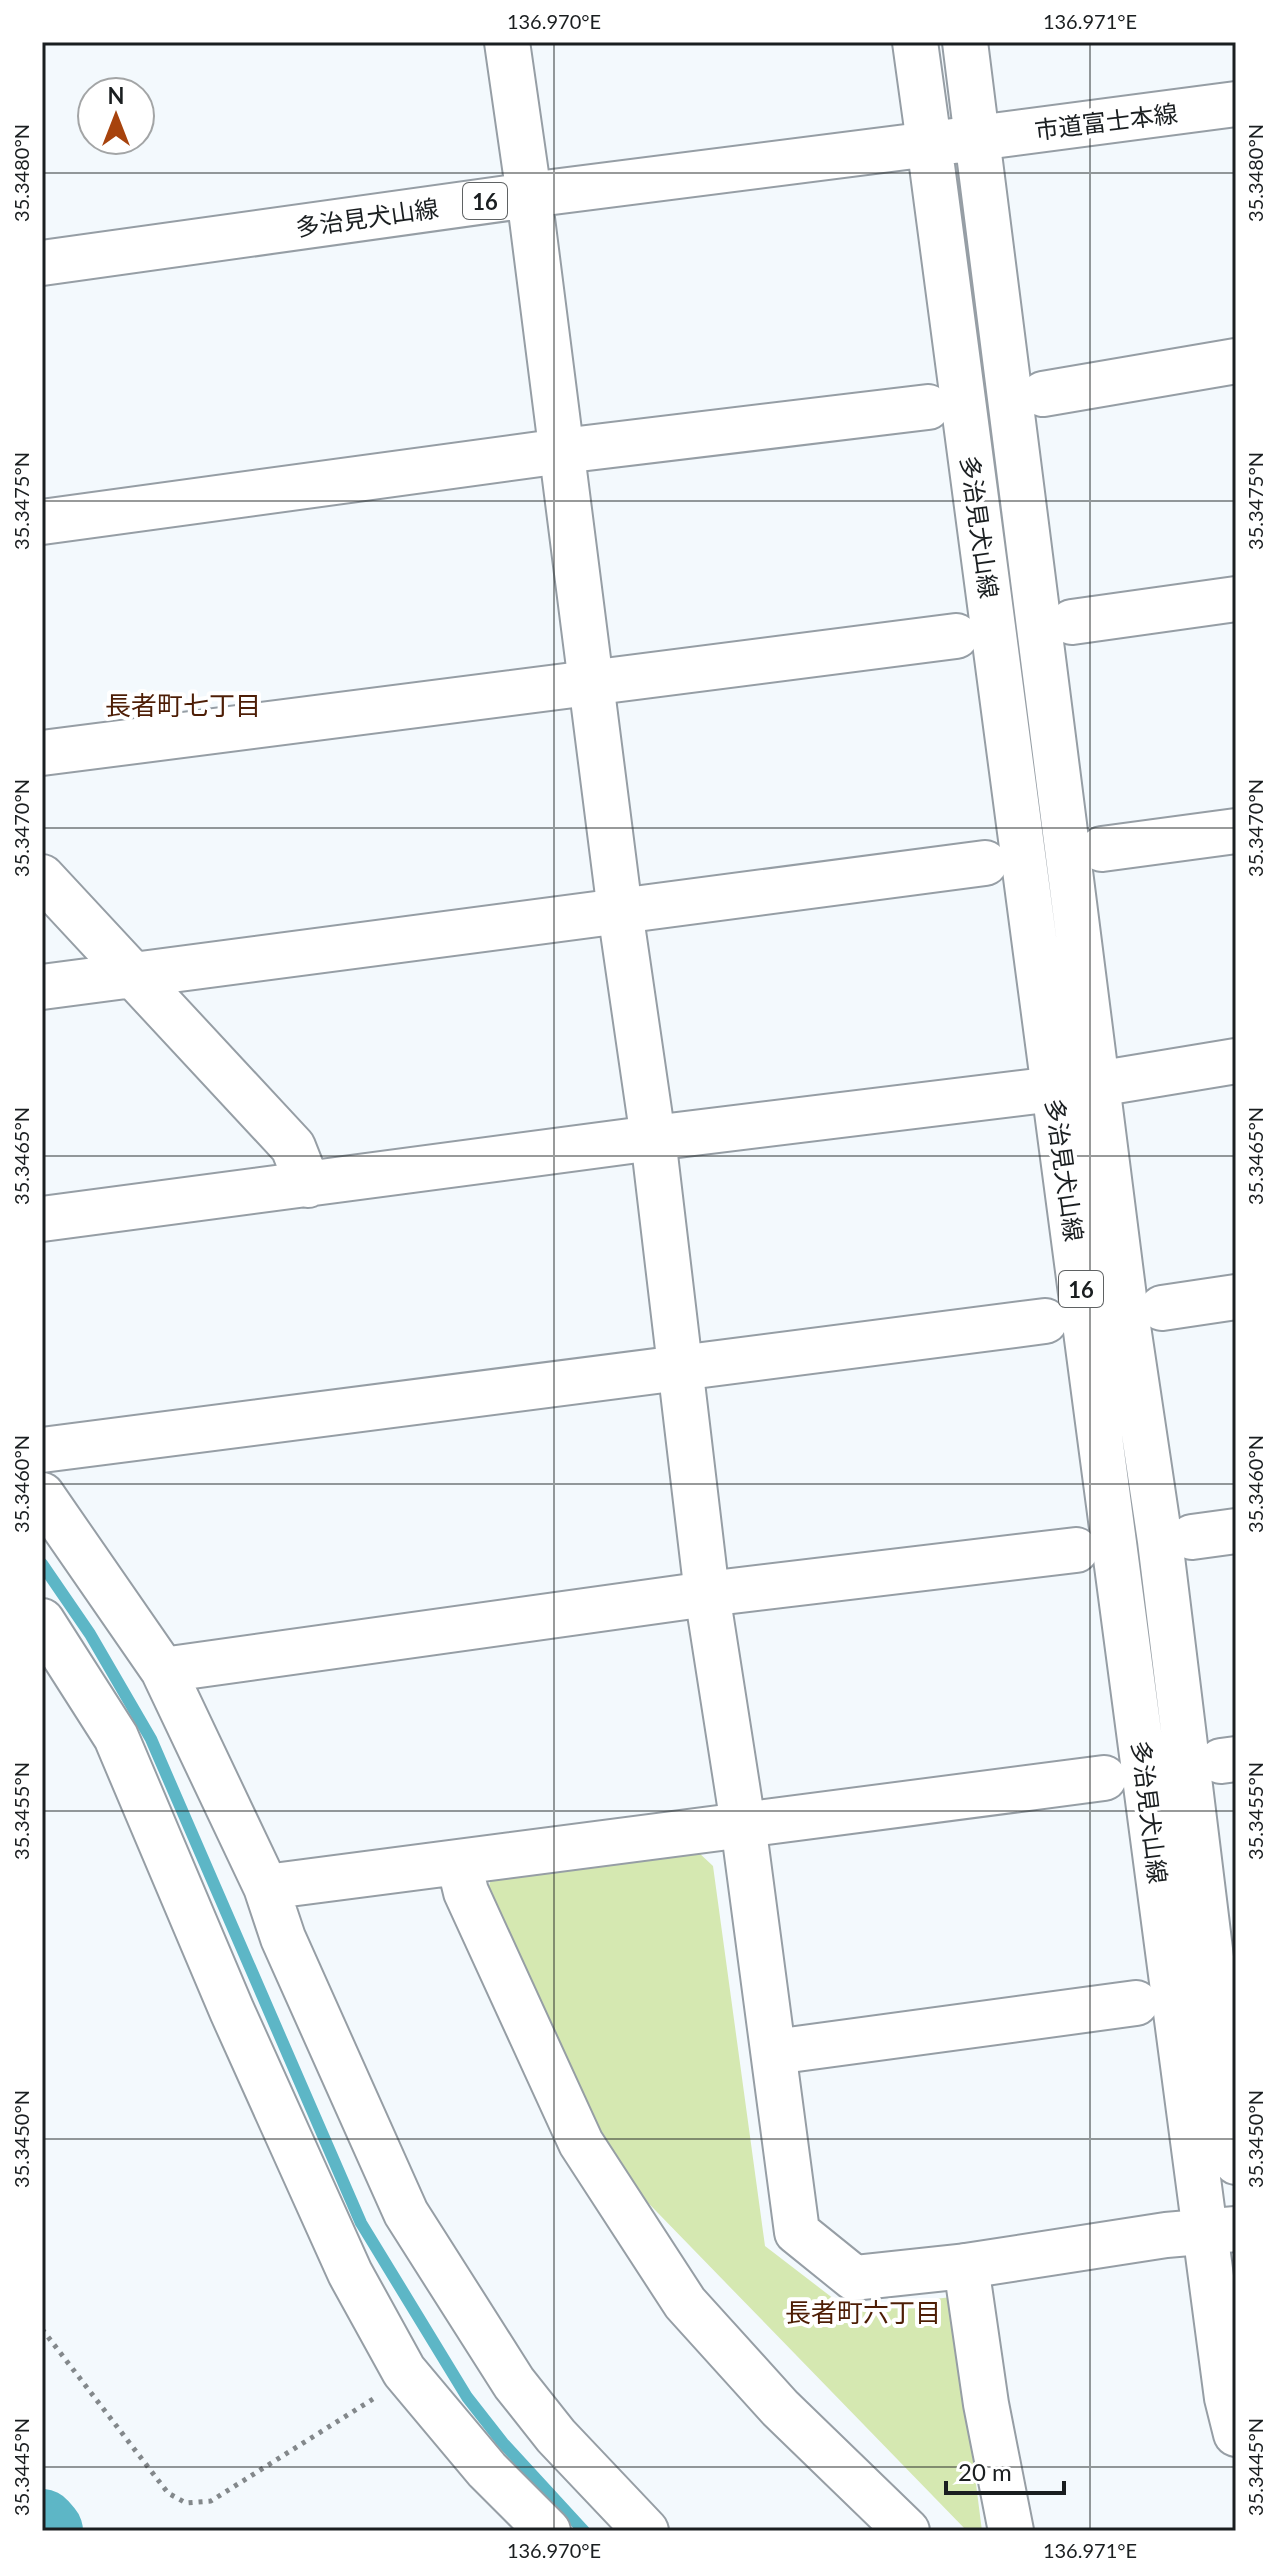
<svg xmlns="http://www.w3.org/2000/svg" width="1278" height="2573" viewBox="0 0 1278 2573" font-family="Lato,'Noto Sans JP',sans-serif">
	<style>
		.green { fill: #d5e8b1 }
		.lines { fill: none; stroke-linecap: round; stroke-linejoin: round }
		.stream { stroke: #5db6c6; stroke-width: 12 }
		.river { stroke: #5db6c6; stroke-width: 70 }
		.minor-casing { stroke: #969ea5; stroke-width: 48 }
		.tertiary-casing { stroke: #969ea5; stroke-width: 48 }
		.secondary-casing { stroke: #969ea5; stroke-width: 48 }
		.primary-casing { stroke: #969ea5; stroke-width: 48 }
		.path { stroke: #83888b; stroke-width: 5; stroke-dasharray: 4 6; stroke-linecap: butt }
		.minor { stroke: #fff; stroke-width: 44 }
		.tertiary { stroke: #fff; stroke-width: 44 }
		.secondary { stroke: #fff; stroke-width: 44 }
		.primary { stroke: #fff; stroke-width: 44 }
		.ticks { fill: none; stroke: #1a1e20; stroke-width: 2; stroke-opacity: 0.45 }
		.labels { text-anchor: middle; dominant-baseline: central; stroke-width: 8; stroke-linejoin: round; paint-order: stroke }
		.shield { fill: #fff; stroke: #5f6263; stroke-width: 2 }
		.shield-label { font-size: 22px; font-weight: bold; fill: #1a1e20 }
		.street-label { font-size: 24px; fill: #1a1e20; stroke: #fff }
		.neighbourhood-label { font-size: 26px; fill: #4d1d05; stroke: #fff }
		.neatline { fill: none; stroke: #1a1e20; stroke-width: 3 }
		.ticks-label { font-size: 20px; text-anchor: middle; fill: #1a1e20 }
	</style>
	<rect width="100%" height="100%" fill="#f3f9fd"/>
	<path class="green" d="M697,1851L713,1866L765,2246L847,2309L952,2297L982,2531H967L622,2176L486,1894L492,1877Z"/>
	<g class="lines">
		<path class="stream" d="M42,1564L90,1634L151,1739L361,2223L467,2397L503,2443L584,2531"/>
		<path class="river" d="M42,2524L48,2531"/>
		<g class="minor-casing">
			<path id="minor" d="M507,42L529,195
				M1043,394L1236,361
				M42,522L562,451L928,407
				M1072,622L1236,599
				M42,753L956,636
				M1102,849L1236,831
				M42,877L293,1147L308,1185
				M42,987L985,863
				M1097,1084L1236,1061
				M42,1219L653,1138L1054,1089
				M1162,1308L1236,1297
				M42,1450L1045,1321
				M42,1495L163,1670L266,1887L283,1938L406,2213L514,2383L556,2436L646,2531
				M1192,1537L1236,1531
				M163,1670L707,1594L1076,1550
				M1221,1761L1236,1759
				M459,1863L466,1892L581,2143L685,2303L780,2408L907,2531
				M266,1887L1104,1778
				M774,2052L1136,2003
				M966,2266L986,2404L1011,2531"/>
		</g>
		<g class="tertiary-casing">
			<path id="tertiary" d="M977,138L1236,104
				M529,195L620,911L653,1138L707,1594L743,1824L797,2232L854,2278L966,2266L1166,2235L1236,2229
				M42,1621L116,1737L232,2011L350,2273L404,2371L487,2470L548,2531"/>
		</g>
		<g class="secondary-casing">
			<path id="secondary" d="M915,42L929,143
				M965,42L977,138"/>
		</g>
		<g class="primary-casing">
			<path id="primary" d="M929,143L1227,2398L1236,2434
				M42,263L529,195L977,138L1126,1313L1160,1541L1236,2162"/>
		</g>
		<path class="path" d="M42,2329L168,2493L186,2503L211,2501L373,2399"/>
		<use href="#minor" class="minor"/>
		<use href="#tertiary" class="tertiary"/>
		<use href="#secondary" class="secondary"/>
		<use href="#primary" class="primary"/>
	</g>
	<path class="ticks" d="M554,42V2531M1090,42V2531M42,173H1236M42,501H1236M42,828H1236M42,1156H1236M42,1484H1236M42,1811H1236M42,2139H1236M42,2467H1236"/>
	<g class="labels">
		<g class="shield">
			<rect x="463" y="183" width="44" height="36" rx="6"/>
			<rect x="1059" y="1271" width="44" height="36" rx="6"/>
		</g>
		<g class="shield-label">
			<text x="485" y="201">16</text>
			<text x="1081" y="1289">16</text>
		</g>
		<g class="street-label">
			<text transform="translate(1106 121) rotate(-7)">市道富士本線</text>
			<text transform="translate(367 217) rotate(-8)">多治見犬山線</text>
			<text transform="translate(980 527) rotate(82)">多治見犬山線</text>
			<text transform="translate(1065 1170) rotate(82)">多治見犬山線</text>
			<text transform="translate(1150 1812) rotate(83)">多治見犬山線</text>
		</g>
		<g class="neighbourhood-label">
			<text x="183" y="705">長者町七丁目</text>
			<text x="863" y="2312">長者町六丁目</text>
		</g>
	</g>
	<rect width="1278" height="2573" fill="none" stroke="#ffffff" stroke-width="88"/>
	<g transform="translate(116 116)"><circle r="38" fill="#ffffff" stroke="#a3a5a6" stroke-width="2"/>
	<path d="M0-6L14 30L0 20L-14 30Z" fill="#a7430d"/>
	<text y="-12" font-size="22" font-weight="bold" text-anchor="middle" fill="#1a1e20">N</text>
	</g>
	<path d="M946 2481v12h118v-12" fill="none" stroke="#1a1e20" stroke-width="4"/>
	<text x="958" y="2481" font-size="24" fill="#1a1e20" stroke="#ffffff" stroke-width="6" paint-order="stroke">20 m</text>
	<rect x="44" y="44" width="1190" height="2485" class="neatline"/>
	<g class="ticks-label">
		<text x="554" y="29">136.970°E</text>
		<text x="1090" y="29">136.971°E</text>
		<text transform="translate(22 173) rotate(-90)" y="7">35.3480°N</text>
		<text transform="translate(1256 173) rotate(-90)" y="7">35.3480°N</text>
		<text transform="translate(22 501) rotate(-90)" y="7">35.3475°N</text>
		<text transform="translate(1256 501) rotate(-90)" y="7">35.3475°N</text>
		<text transform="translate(22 828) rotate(-90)" y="7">35.3470°N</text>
		<text transform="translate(1256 828) rotate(-90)" y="7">35.3470°N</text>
		<text transform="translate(22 1156) rotate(-90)" y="7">35.3465°N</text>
		<text transform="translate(1256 1156) rotate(-90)" y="7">35.3465°N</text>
		<text transform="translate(22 1484) rotate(-90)" y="7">35.3460°N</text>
		<text transform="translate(1256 1484) rotate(-90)" y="7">35.3460°N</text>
		<text transform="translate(22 1811) rotate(-90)" y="7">35.3455°N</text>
		<text transform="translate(1256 1811) rotate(-90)" y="7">35.3455°N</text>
		<text transform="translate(22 2139) rotate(-90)" y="7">35.3450°N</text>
		<text transform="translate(1256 2139) rotate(-90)" y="7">35.3450°N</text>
		<text transform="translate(22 2467) rotate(-90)" y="7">35.3445°N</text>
		<text transform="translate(1256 2467) rotate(-90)" y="7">35.3445°N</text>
		<text x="554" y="2558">136.970°E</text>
		<text x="1090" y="2558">136.971°E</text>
	</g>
</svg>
